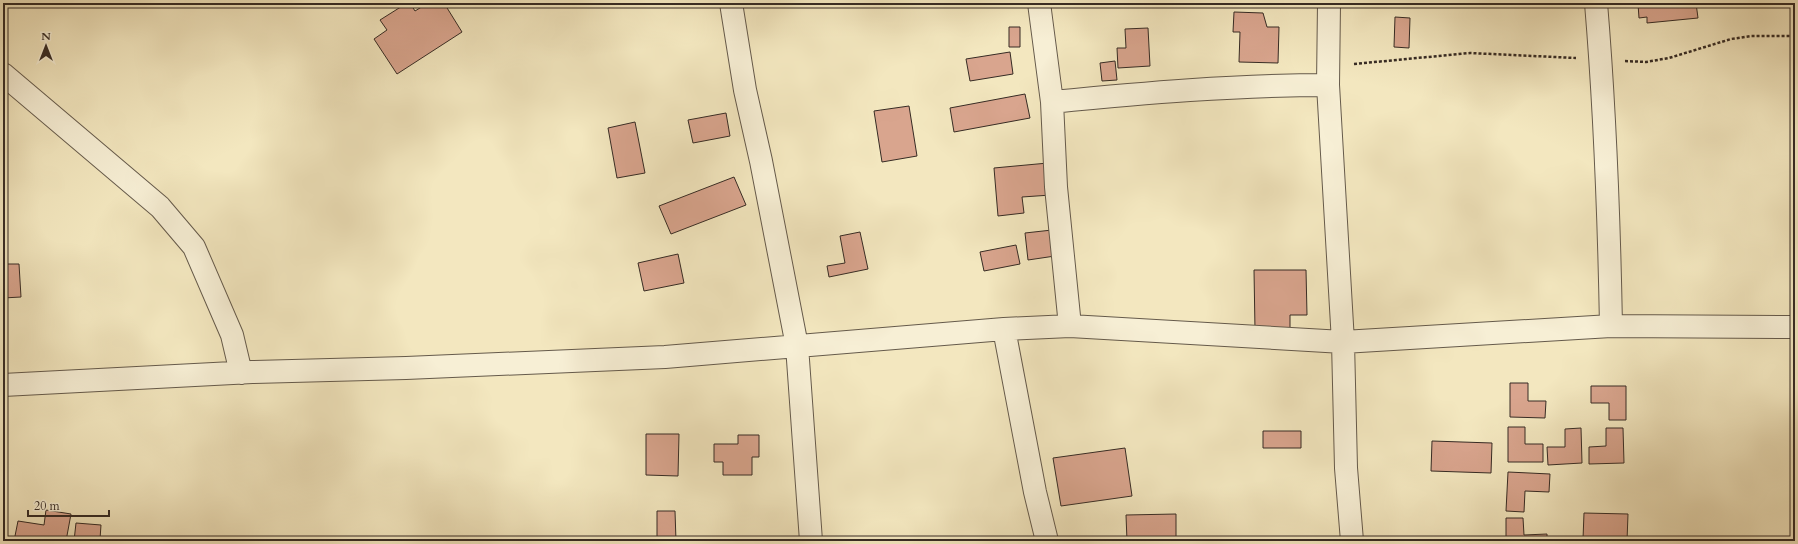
<svg xmlns="http://www.w3.org/2000/svg" width="1798" height="544" viewBox="0 0 1798 544" font-family="Cardo,serif">
	<style>
		.building { fill: #d9a58e; stroke: #362b24 }
		.lines { fill: none; stroke-linecap: round; stroke-linejoin: round }
		.minor-casing { stroke: #655a4b; stroke-width: 24 }
		.path { stroke: #362b24; stroke-width: 2.5; stroke-dasharray: 3 2; stroke-linecap: butt }
		.minor { stroke: #f7efd5; stroke-width: 22 }
	</style>
	<rect width="100%" height="100%" fill="#f3e7bf"/>
	<filter id="stains"><feTurbulence type="fractalNoise" baseFrequency=".005" numOctaves="4"/><feColorMatrix values="0 0 0 0 .2 0 0 0 0 .09 0 0 0 0 .02 0 0 0 .5 -.17"/></filter>
	<radialGradient id="worn" r=".72"><stop offset=".6" stop-color="#630" stop-opacity="0"/><stop offset="1" stop-color="#630" stop-opacity=".3"/></radialGradient>
	<path class="building" d="M407,3H410L415,11L428,3H444L462,32L397,74L374,39L387,30L380,20Z
		M1644,3H1696L1698,18L1647,23V17L1639,18L1638,4Z
		M1234,12L1263,13L1267,27H1279L1278,63L1239,62L1240,32H1233Z
		M1395,17L1410,18L1409,48L1394,47Z
		M1009,27H1020V47H1009Z
		M1148,28L1150,66L1118,68L1117,48H1126L1125,29Z
		M1010,52L1013,74L970,81L966,59Z
		M1115,61L1117,80L1102,81L1100,63Z
		M1025,94L1030,118L954,132L950,108Z
		M909,106L917,156L882,162L874,111Z
		M726,113L730,136L693,143L688,120Z
		M635,122L645,173L617,178L608,128Z
		M1048,163L1051,195L1022,197L1024,213L998,216L994,168Z
		M734,177L746,205L671,234L659,206Z
		M1052,230L1055,256L1028,260L1025,233Z
		M860,232L868,269L829,277L827,266L845,263L840,236Z
		M1016,245L1020,264L984,271L980,252Z
		M678,254L684,283L644,291L638,263Z
		M3,264H19L21,297L3,298Z
		M1254,270H1306L1307,315H1290V330H1255Z
		M1510,383H1528V401H1546L1545,418L1510,417Z
		M1591,386H1626V420H1609V403H1591Z
		M1508,427H1525V444H1543V462H1508Z
		M1581,428L1582,463L1548,465L1547,447H1565V429Z
		M1606,428H1623L1624,463L1589,464V447L1606,446Z
		M1263,431H1301V448H1263Z
		M646,434H679L678,476L646,475Z
		M738,435H759V457H752V475H723V462H714V444H738Z
		M1432,441L1492,443L1491,473L1431,471Z
		M1125,448L1132,496L1061,506L1053,458Z
		M1508,472L1550,474L1549,492L1525,491L1524,512L1506,511Z
		M46,510L71,514L66,541H14L18,521L44,525Z
		M657,511H675L676,541H657Z
		M1584,513L1628,514L1627,541L1583,539Z
		M1176,514V541H1127L1126,515Z
		M1506,518H1523L1524,535L1547,534V541H1506Z
		M76,523L101,525L100,539L117,541H74Z"/>
	<g class="lines">
		<g class="minor-casing">
			<path id="minor" d="M731,3L745,90L761,161L797,346L811,541
				M1039,3L1052,102L1056,187L1070,326
				M1329,3L1328,85L1343,342L1346,468L1352,541
				M1596,3C1605,110 1609,218 1611,326
				M3,74L160,207L194,247L232,335L241,373
				M1052,102C1144,93 1235,85 1328,85
				M1004,329L1035,492L1047,541
				M3,385L252,372L406,368L665,357L1004,329L1070,326L1343,342L1611,326L1795,327"/>
		</g>
		<path class="path" d="M1625,61L1646,62L1669,58L1731,39L1751,36H1795
			M1354,64L1470,53L1576,58"/>
		<use href="#minor" class="minor"/>
	</g>
	<rect width="1798" height="544" fill="none" stroke="#f3e7bf" stroke-width="16"/>
	<rect x="4" y="4" width="1790" height="536" fill="none" stroke="#362b24" stroke-width="2"/>
	<rect x="8" y="8" width="1782" height="528" fill="none" stroke="#362b24"/>
	<g transform="translate(46 46)" stroke="#f7efd5" stroke-width="3" paint-order="stroke">
	<path d="M0-3L7 15L0 10L-7 15Z" fill="#362b24"/>
	<text y="-6" font-size="11" font-weight="bold" text-anchor="middle" fill="#362b24">N</text>
	</g>
	<path d="M28 510v6h81v-6" fill="none" stroke="#362b24" stroke-width="2"/>
	<text x="34" y="510" font-size="12" fill="#362b24" stroke="#f7efd5" stroke-width="3" paint-order="stroke">20 m</text>
	<rect width="100%" height="100%" filter="url(#stains)"/>
	<rect width="100%" height="100%" fill="url(#worn)"/>
</svg>
